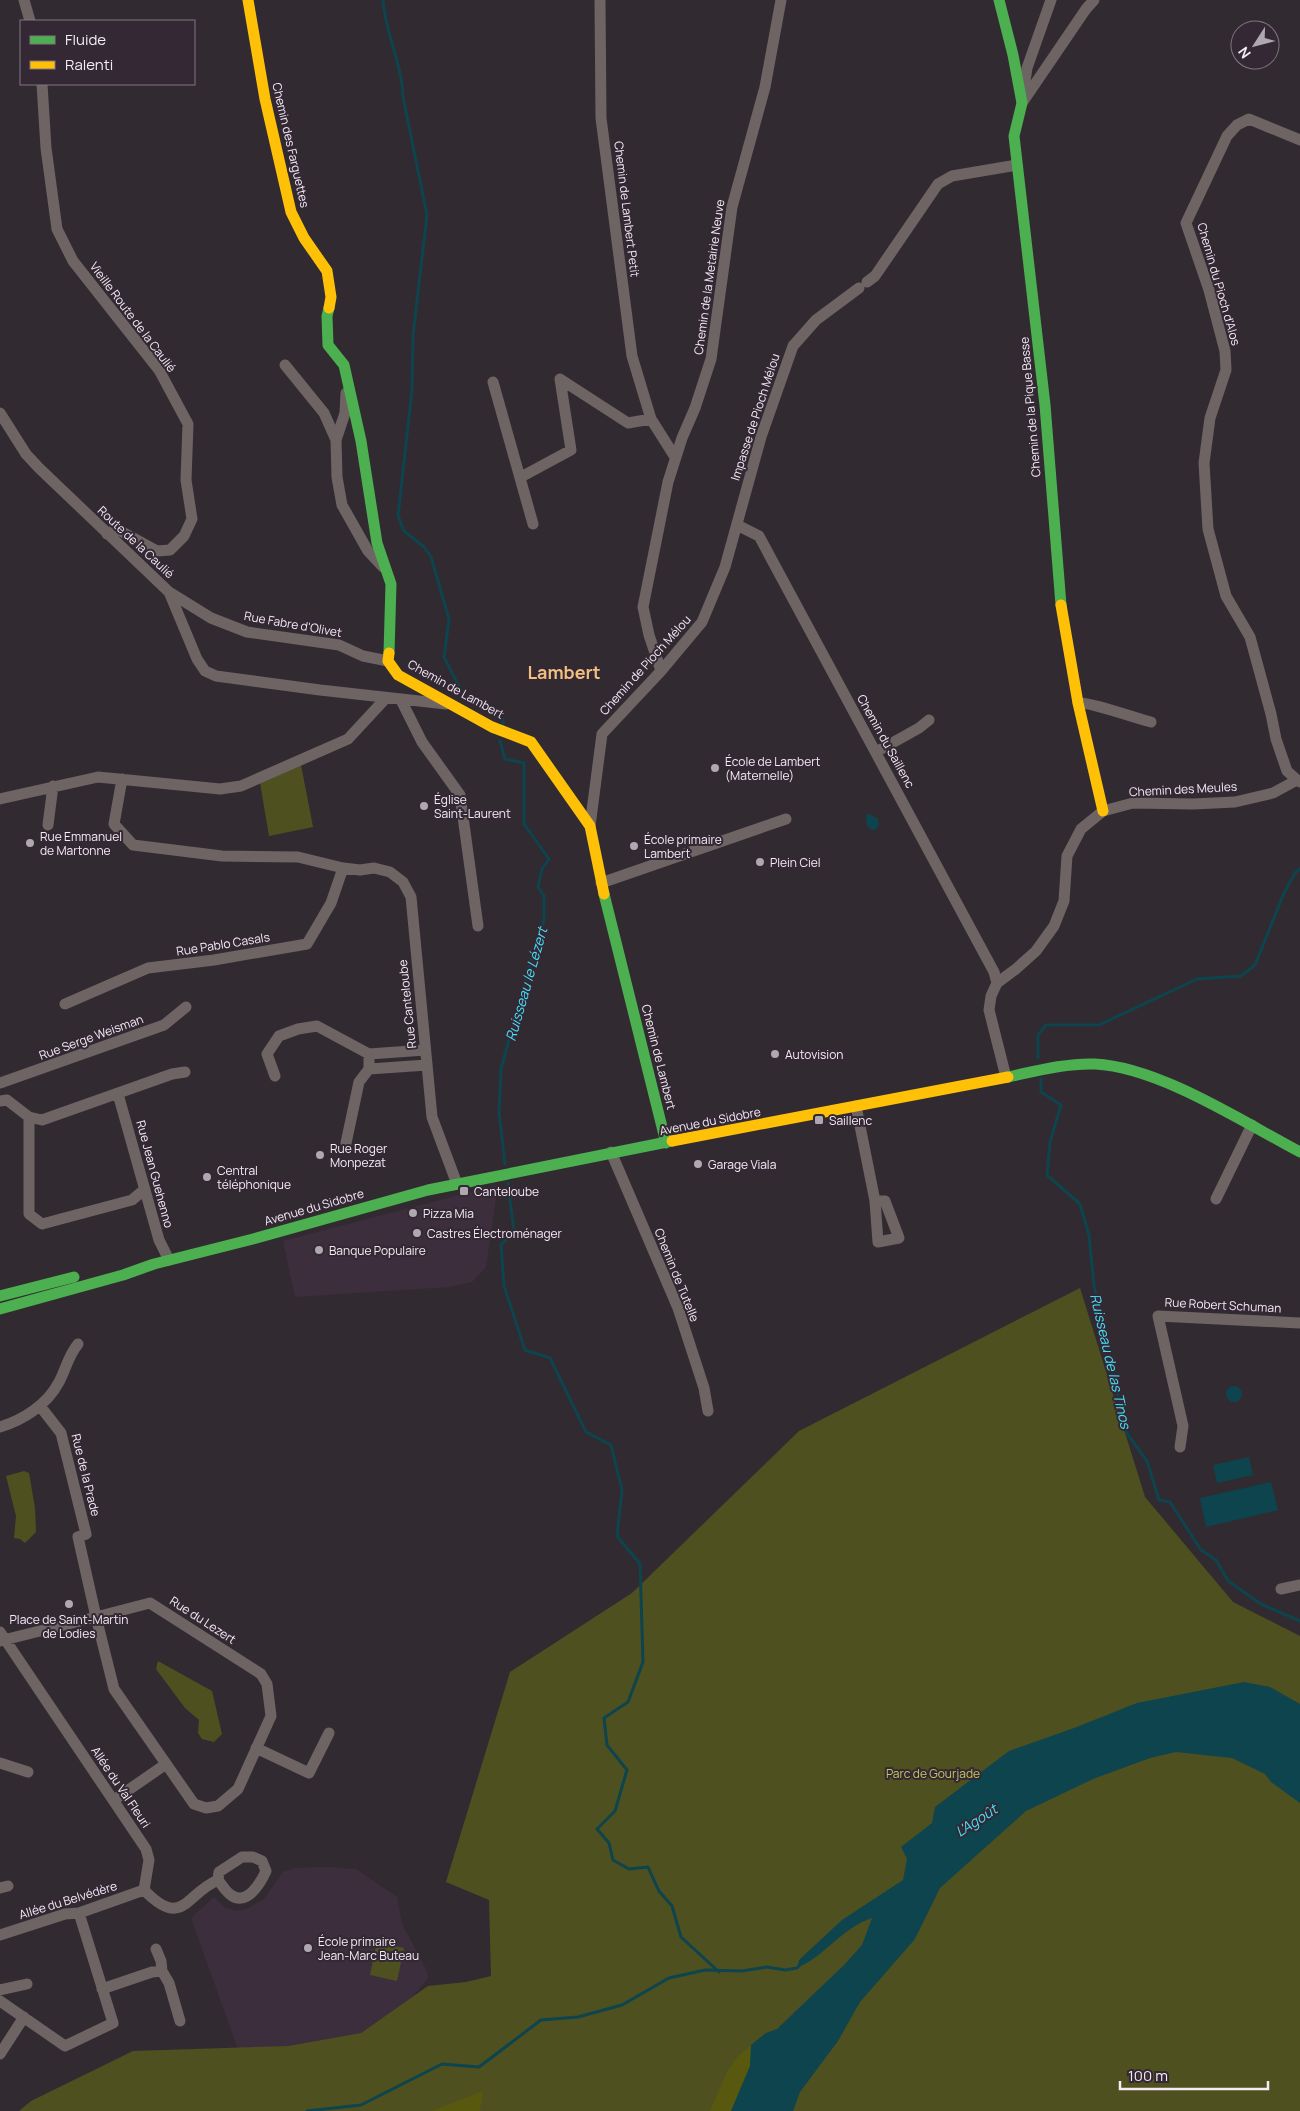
<svg xmlns="http://www.w3.org/2000/svg" width="1300" height="2111" viewBox="0 0 1300 2111" font-family="Manrope,sans-serif">
	<style>
		.built { fill: #3d2e3e }
		.green { fill: #4f5020 }
		.forest { fill: #58580e }
		.water { fill: #0d444d }
		.lines { fill: none; stroke-linecap: round; stroke-linejoin: round }
		.stream { stroke: #0d444d; stroke-width: 3 }
		.street { stroke: #6e6464; stroke-width: 11 }
		.fast { stroke: #4caf50; stroke-width: 11 }
		.slow { stroke: #ffc107; stroke-width: 11 }
		.poi-dot { fill: #b0a8b0; stroke: #332834; stroke-width: 2 }
		.labels { text-anchor: middle; dominant-baseline: central; stroke-width: 4; stroke-linejoin: round; paint-order: stroke }
		.street-label { font-size: 12px; fill: #f4ecf4; stroke: #332834 }
		.poi-label { font-size: 12px; fill: #f4ecf4; stroke: #332834; text-anchor: start }
		.park-label { font-size: 12px; fill: #c4c75d; stroke: #332834 }
		.water-label { font-size: 14px; font-style: italic; fill: #44e0f8; stroke: #332834 }
		.district-label { font-size: 18px; font-weight: bold; fill: #f2bf7f; stroke: #332834 }
	</style>
	<rect width="100%" height="100%" fill="#312b31"/>
	<path class="built" d="M498,1185L486,1267L472,1282L449,1287L295,1297L283,1241Z
		M328,1867L356,1869L397,1897L402,1924L427,1971L428,1978L411,1998L361,2033L288,2046L238,2049L191,1918L214,1897L224,1907L236,1911L247,1909L264,1899L283,1872L295,1868Z"/>
	<path class="green" d="M301,765L313,827L269,836L260,783Z
		M1080,1288L1145,1497L1233,1602L1300,1636V2111H19L31,2101L133,2051L288,2046L361,2033L428,1986L466,1982L491,1976L489,1900L446,1882L510,1672L632,1593L799,1431Z
		M24,1471L29,1473L35,1508L36,1532L25,1543L20,1539L14,1538L16,1516L6,1476Z
		M158,1661L212,1691L222,1734L214,1742L202,1739L198,1733L199,1720L185,1708L156,1669Z
		M377,1942L404,1948L397,1981L370,1975Z"/>
	<path class="forest" d="M751,2045L750,2066L731,2111H710L727,2072L736,2058Z
		M483,2091L480,2111H431L434,2110Z"/>
	<path class="water" d="M868,813L878,819L879,824L876,829L872,830L867,826L866,816Z
		M1226 1394a8 8 0 1 1 16 0a8 8 0 1 1-16 0Z
		M1249,1457L1253,1475L1217,1483L1213,1465Z
		M1271,1482L1278,1510L1206,1527L1200,1498Z
		M1244,1682L1270,1687L1300,1704V1803L1271,1782L1265,1774L1232,1758L1176,1752L1150,1758L1093,1779L1026,1811L940,1888L915,1939L860,2002L838,2041L800,2092L793,2111H731L750,2066L751,2045L766,2033L777,2029L844,1965L862,1945L872,1918C843,1927 825,1956 797,1968L799,1960L842,1920L903,1880L907,1859L901,1847L932,1823L935,1807L1009,1751L1074,1728L1137,1703Z"/>
	<g class="lines">
		<path class="stream" d="M383,0C385,33 402,63 403,97L427,215L413,335L412,390L398,516L404,531L424,547L431,557L449,619L444,657L464,696L503,720V725
			M500,741L505,759L524,763V824L549,859L542,869L538,887L544,896V920L531,960L501,1069L499,1112L505,1164
			M1038,1058V1035L1046,1025H1099L1197,979L1241,976L1255,965L1284,893L1295,873L1300,869
			M1041,1079V1092L1061,1105L1050,1142L1047,1175L1080,1204L1089,1235L1094,1286L1126,1432L1147,1461L1159,1500L1170,1502L1201,1550L1216,1560L1228,1581L1261,1604L1300,1621
			M508,1183L514,1232L501,1245L504,1286L525,1350L550,1358L586,1432L611,1445L622,1490L617,1536L640,1564L643,1662L628,1702L604,1718L607,1745L627,1770L615,1811L597,1829L609,1843L613,1860L629,1869L648,1867L659,1891L672,1906L681,1937L719,1972
			M307,2111L361,2105L442,2064L479,2067L541,2020L578,2017L622,2005L669,1978L705,1970L742,1971L767,1967L785,1970L797,1968L799,1966"/>
		<path class="street" d="M24,0L30,21
			M600,0L601,118L632,356L651,419L675,457
			M42,84L46,148L57,229L73,261L159,370L188,424L186,480L192,519L184,536L170,550L157,551L117,529L107,534
			M1023,94L1027,68L1051,0
			M1022,103L1086,9L1094,0
			M867,282L875,276L938,184L952,176L1017,165
			M285,365L324,413L336,440L337,477L342,505L368,551L383,567
			M493,382L533,524
			M0,413L26,454L39,468L169,592L197,659L205,671L216,676L320,690L446,704
			M336,440L345,413L346,393
			M521,477L571,450L560,379L628,423L651,419
			M737,525L759,536L994,972L997,983
			M169,592L211,618L247,632L339,645L363,656L388,661
			M661,671L649,635L643,607L668,482L682,438L695,408L711,359L732,207L765,87L781,0
			M401,700L422,742L460,795L478,926
			M1078,703C1087,701 1138,719 1151,722
			M876,752L919,728L929,720
			M122,779L114,824L133,845L222,856L298,857L343,868L360,870L374,868L390,872L403,882L411,897L432,1117L457,1184
			M1297,780L1287,771L1276,739L1271,714L1250,637L1226,596L1208,529L1204,463L1210,418L1226,370L1225,351L1209,290L1186,223L1227,136L1237,125L1249,119L1300,140
			M0,799L98,777L220,789L241,786L348,739L386,698
			M48,825L53,786
			M590,826L602,734L661,671L702,622L725,567L761,437L793,346L816,320L859,288
			M601,883L786,819
			M65,1004L148,968L214,960L307,944L331,903L343,868
			M369,1069L427,1065
			M275,1076L267,1054L279,1036L298,1029L317,1026L369,1054
			M1006,1077L989,1010L991,996L997,983L1016,969L1036,951L1054,926L1064,901L1067,856L1081,829L1103,811L1133,803L1193,804L1235,802L1273,793L1297,780L1300,782
			M0,1083L164,1025L186,1007
			M118,1094L159,1240L169,1260
			M0,1101L7,1100L29,1117L42,1120L172,1074L185,1072
			M856,1106L875,1201L878,1242L899,1238L885,1201H875
			M29,1117V1214L42,1224L132,1200L145,1189
			M346,1143L359,1082L369,1069V1054L425,1050
			M611,1152L678,1308L704,1388L708,1411
			M1216,1199L1252,1125
			M40,1406L61,1433L86,1534L78,1537L96,1617
			M0,1427C23,1420 47,1405 59,1382C66,1369 68,1356 78,1344
			M1180,1447L1183,1426L1158,1316L1300,1323
			M1281,1589L1300,1585
			M150,1603L261,1674L267,1684L271,1716L238,1789L218,1806L206,1808L194,1804L114,1689L96,1617Z
			M0,1632L146,1849L149,1860L144,1890C183,1930 185,1894 218,1880
			M0,1641L96,1617
			M256,1748L309,1773L329,1733
			M0,1763L28,1772
			M114,1800L166,1764
			M242,1857H253L262,1861L266,1871C261,1882 247,1907 231,1895C226,1892 222,1885 218,1880L219,1872Z
			M0,1888L8,1886
			M0,1935L65,1914L79,1913L144,1890
			M156,1949L161,1961L162,1971L169,1983L180,2021
			M102,1989L152,1972L162,1971
			M0,1990L27,1984
			M0,2001L65,2046L113,2023L79,1913
			M0,2054L24,2017"/>
		<path class="fast" d="M999,0L1013,55L1022,103L1014,136L1045,405L1061,605
			M329,308L327,316L328,345L344,365L361,441L377,543L391,584L389,653
			M604,894L666,1143
			M1008,1077C1036,1071 1066,1063 1095,1064C1159,1067 1243,1122 1300,1152
			M0,1296L74,1277
			M0,1309L123,1275L154,1264L253,1239L428,1190L672,1141"/>
		<path class="slow" d="M248,0L265,99L291,212L304,238L327,271L331,297L329,308
			M1061,605L1078,703L1103,811
			M389,653L388,661L398,675L492,727L531,742L590,826L604,894
			M672,1141L1008,1077"/>
	</g>
	<g class="poi-dot">
		<circle cx="715" cy="768" r="5"/>
		<circle cx="424" cy="806" r="5"/>
		<circle cx="30" cy="843" r="5"/>
		<circle cx="634" cy="846" r="5"/>
		<circle cx="760" cy="862" r="5"/>
		<circle cx="775" cy="1054" r="5"/>
		<rect x="814" y="1115" width="10" height="10" rx="2.5"/>
		<circle cx="320" cy="1155" r="5"/>
		<circle cx="698" cy="1164" r="5"/>
		<circle cx="207" cy="1177" r="5"/>
		<rect x="459" y="1186" width="10" height="10" rx="2.5"/>
		<circle cx="413" cy="1213" r="5"/>
		<circle cx="417" cy="1233" r="5"/>
		<circle cx="319" cy="1250" r="5"/>
		<circle cx="69" cy="1604" r="5"/>
		<circle cx="308" cy="1948" r="5"/>
	</g>
	<g class="labels">
		<g class="street-label">
			<text transform="translate(291 145) rotate(77)">Chemin des Farguettes</text>
			<text transform="translate(627 209) rotate(83)">Chemin de Lambert Petit</text>
			<text transform="translate(709 277) rotate(-82)">Chemin de la Metairie Neuve</text>
			<text transform="translate(1219 284) rotate(74)">Chemin du Pioch d'Alos</text>
			<text transform="translate(133 317) rotate(53)">Vieille Route de la Caulié</text>
			<text transform="translate(1030 407) rotate(-95)">Chemin de la Pique Basse</text>
			<text transform="translate(755 417) rotate(-72)">Impasse de Pioch Mélou</text>
			<text transform="translate(136 542) rotate(43)">Route de la Caulié</text>
			<text transform="translate(293 624) rotate(10)">Rue Fabre d'Olivet</text>
			<text transform="translate(645 665) rotate(-48)">Chemin de Pioch Mélou</text>
			<text transform="translate(456 689) rotate(29)">Chemin de Lambert</text>
			<text transform="translate(886 741) rotate(61)">Chemin du Saillenc</text>
			<text transform="translate(1183 789) rotate(-3)">Chemin des Meules</text>
			<text transform="translate(223 944) rotate(-9)">Rue Pablo Casals</text>
			<text transform="translate(407 1004) rotate(-96)">Rue Canteloube</text>
			<text transform="translate(91 1037) rotate(-20)">Rue Serge Weisman</text>
			<text transform="translate(659 1057) rotate(76)">Chemin de Lambert</text>
			<text transform="translate(710 1121) rotate(-11)">Avenue du Sidobre</text>
			<text transform="translate(155 1174) rotate(75)">Rue Jean Guehenno</text>
			<text transform="translate(314 1207) rotate(-16)">Avenue du Sidobre</text>
			<text transform="translate(677 1275) rotate(68)">Chemin de Tutelle</text>
			<text transform="translate(1223 1305) rotate(3)">Rue Robert Schuman</text>
			<text transform="translate(86 1475) rotate(76)">Rue de la Prade</text>
			<text transform="translate(203 1620) rotate(33)">Rue du Lezert</text>
			<text transform="translate(121 1787) rotate(56)">Allée du Val Fleuri</text>
			<text transform="translate(68 1900) rotate(-17)">Allée du Belvédère</text>
		</g>
		<g class="poi-label">
			<text x="725" y="761">École de Lambert<tspan x="725" dy="14">(Maternelle)</tspan></text>
			<text x="434" y="799">Église<tspan x="434" dy="14">Saint-Laurent</tspan></text>
			<text x="40" y="836">Rue Emmanuel<tspan x="40" dy="14">de Martonne</tspan></text>
			<text x="644" y="839">École primaire<tspan x="644" dy="14">Lambert</tspan></text>
			<text x="770" y="862">Plein Ciel</text>
			<text x="785" y="1054">Autovision</text>
			<text x="829" y="1120">Saillenc</text>
			<text x="330" y="1148">Rue Roger<tspan x="330" dy="14">Monpezat</tspan></text>
			<text x="708" y="1164">Garage Viala</text>
			<text x="217" y="1170">Central<tspan x="217" dy="14">téléphonique</tspan></text>
			<text x="474" y="1191">Canteloube</text>
			<text x="423" y="1213">Pizza Mia</text>
			<text x="427" y="1233">Castres Électroménager</text>
			<text x="329" y="1250">Banque Populaire</text>
			<text x="69" y="1619" text-anchor="middle">Place de Saint-Martin<tspan x="69" dy="14">de Lodies</tspan></text>
			<text x="318" y="1941">École primaire<tspan x="318" dy="14">Jean-Marc Buteau</tspan></text>
		</g>
		<g class="park-label">
			<text x="933" y="1773">Parc de Gourjade</text>
		</g>
		<g class="water-label">
			<text transform="translate(526 984) rotate(-74)">Ruisseau le Lézert</text>
			<text transform="translate(1111 1361) rotate(77)">Ruisseau de las Tinos</text>
			<text transform="translate(976 1820) rotate(-33)">L'Agoût</text>
		</g>
		<g class="district-label">
			<text x="564" y="672">Lambert</text>
		</g>
	</g>
	<rect x="20" y="20" width="175" height="65" fill="#332834" stroke="#807681"/>
	<rect x="30" y="36" width="25" height="8" fill="#4caf50" stroke="#807681"/>
	<text x="65" y="45" font-size="15" fill="#f4ecf4">Fluide</text>
	<rect x="30" y="61" width="25" height="8" fill="#ffc107" stroke="#807681"/>
	<text x="65" y="70" font-size="15" fill="#f4ecf4">Ralenti</text>
	<g transform="translate(1255 45) rotate(234)"><circle r="24" fill="#332834" stroke="#807681"/>
	<path d="M0-4L9 19L0 12L-9 19Z" fill="#b0a8b0"/>
	<text y="-8" font-size="14" font-weight="bold" text-anchor="middle" fill="#f4ecf4">N</text>
	</g>
	<path d="M1120 2081v8h148v-8" fill="none" stroke="#f4ecf4" stroke-width="2.5"/>
	<text x="1128" y="2081" font-size="15" fill="#f4ecf4" stroke="#332834" stroke-width="4" paint-order="stroke">100 m</text>
</svg>
